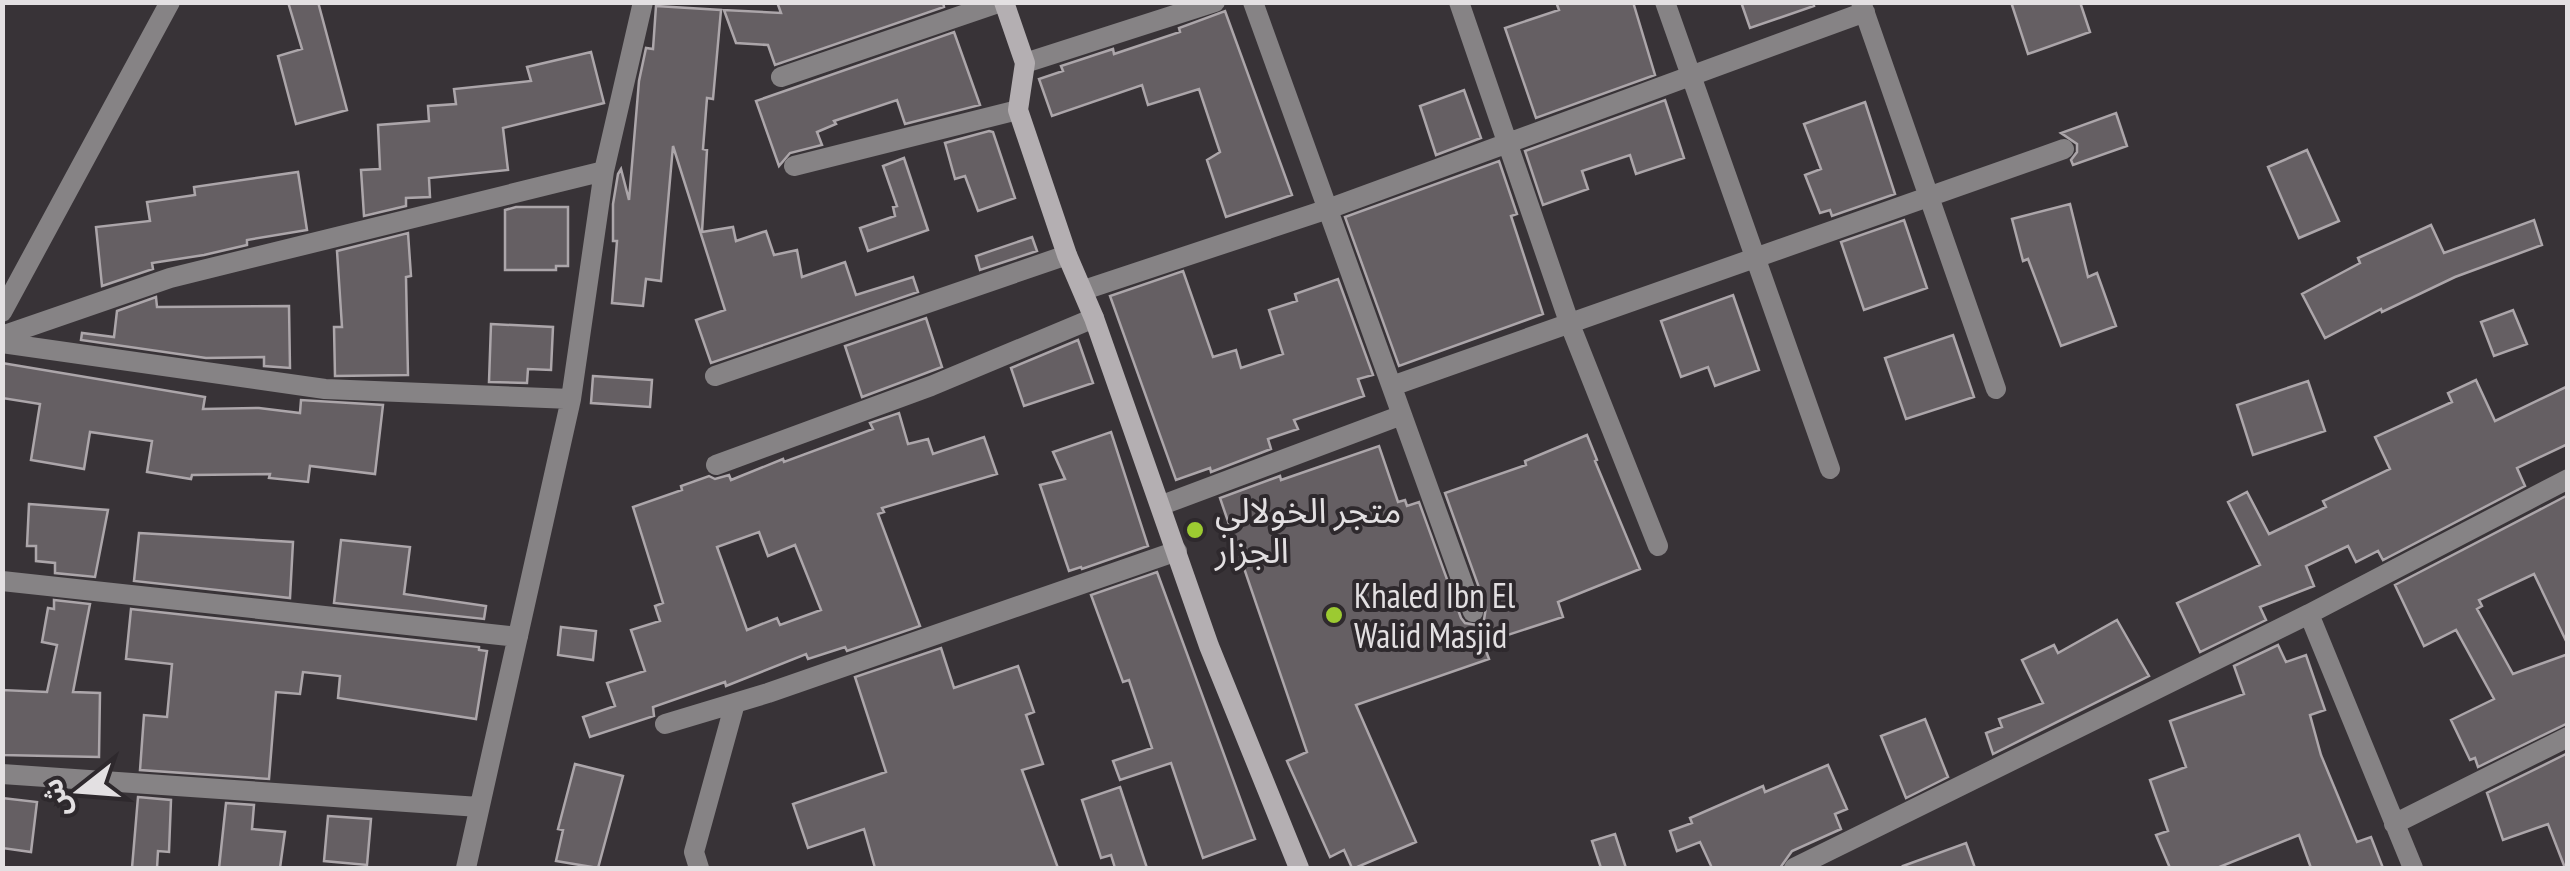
<svg xmlns="http://www.w3.org/2000/svg" width="2570" height="871" viewBox="0 0 2570 871" font-family="'PT Sans Narrow','Noto Sans Arabic',sans-serif">
	<style>
		.building { fill: #655f63; stroke: #aca6aa; stroke-width: 2.5; fill-rule: evenodd }
		.lines { fill: none; stroke-linecap: round; stroke-linejoin: round }
		.street { stroke: #868385; stroke-width: 20 }
		.secondary { stroke: #b4afb2; stroke-width: 20 }
		.poi-dot { fill: #9cca31; stroke: #2e292d; stroke-width: 4 }
		.labels { text-anchor: middle; dominant-baseline: central; stroke-width: 8; stroke-linejoin: round; paint-order: stroke }
		.poi-label { font-size: 35px; fill: #e3e0e2; stroke: #2e292d; text-anchor: start }
	</style>
	<rect width="100%" height="100%" fill="#383337"/>
	<path class="building" d="M288,2H318L347,110L296,124L278,56L302,49Z
		M777,2H943L944,7L775,65L768,45L736,43L724,10L781,13Z
		M1556,2H1633L1655,75L1536,118L1505,28L1559,10Z
		M1741,2H1813L1814,6L1750,28Z
		M2011,2H2080L2090,32L2028,54Z
		M656,6L721,10L713,99L707,98L703,149L707,150L702,232L733,227L736,241L766,231L774,255L797,250L802,277L845,262L856,295L913,277L918,292L711,363L696,320L725,310L673,146L661,281L646,279L643,306L612,303L617,241H613V204L618,174L621,169L629,200L639,81L646,48L653,49Z
		M1225,11L1292,195L1226,217L1207,160L1220,152L1199,89L1148,105L1142,85L1052,116L1039,79L1063,71L1061,66L1113,49L1114,54L1180,32L1179,28Z
		M954,32L980,105L905,124L897,100L834,121L836,124L817,132L822,145L790,153L779,166L756,101Z
		M591,52L604,103L503,128L508,170L429,178L430,197L406,198V206L364,216L361,170L380,169L378,125L429,121L428,106L456,104L454,89L531,81L527,67Z
		M1464,90L1481,138L1436,155L1420,106Z
		M1665,100L1684,158L1636,174L1630,155L1582,171L1588,189L1543,205L1525,151Z
		M1865,102L1895,194L1832,216L1830,210L1820,213L1805,175L1821,169L1804,124Z
		M2116,113L2127,146L2073,165L2071,160L2077,152V144L2061,133Z
		M989,131L993,132L1015,198L978,211L965,176L955,179L945,143Z
		M2307,150L2339,221L2299,238L2268,167Z
		M904,158L928,230L868,251L860,228L895,216L893,207L897,206L883,166Z
		M1499,161L1517,214L1511,216L1543,314L1399,366L1345,217Z
		M298,172L307,230L247,240V245L204,255L152,263L153,269L102,286L96,227L150,221L147,202L195,195L194,187Z
		M2070,204L2088,277L2097,273L2116,326L2061,346L2028,259L2023,261L2012,219Z
		M516,207H568V266H556V270H505V210Z
		M1904,220L1927,288L1864,310L1841,242Z
		M2534,220L2542,245L2455,277L2382,312L2381,309L2325,338L2302,294L2360,263L2358,258L2431,225L2444,253Z
		M408,233L411,276L406,277L408,375L335,376L334,327H342L337,251Z
		M1032,237L1037,251L980,270L976,256Z
		M1183,271L1213,357L1236,350L1241,368L1283,354L1269,310L1297,301L1295,294L1338,279L1373,375L1358,379L1364,396L1294,420L1298,429L1268,439L1271,449L1211,472L1210,468L1176,480L1110,296Z
		M1733,295L1759,370L1715,386L1708,367L1681,377L1661,321Z
		M156,297L157,307L289,306L290,368L264,366V357L206,358L81,340L82,333L114,337L117,311Z
		M2513,310L2527,344L2494,356L2481,322Z
		M926,318L942,367L862,397L845,346Z
		M491,324L553,327L551,370L528,369L527,383L489,382Z
		M1953,335L1974,397L1906,419L1885,358Z
		M1078,340L1093,383L1024,406L1011,368Z
		M2,363L205,397L203,409L259,408L300,413L301,400L383,405L375,474L310,466L308,482L269,478L270,474L192,475L191,479L147,472L152,441L90,432L84,469L31,460L40,404L2,398Z
		M593,376L652,380L650,407L591,403Z
		M2476,380L2495,421L2568,386V444L2517,468L2525,486L2383,560L2378,551L2356,562L2348,546L2306,566L2314,586L2260,607L2266,620L2200,652L2177,603L2260,565L2228,502L2247,492L2269,534L2326,507L2323,501L2390,469L2375,437L2452,402L2448,393Z
		M2308,381L2325,431L2253,455L2237,405Z
		M899,413L908,444L928,439L933,454L984,437L997,474L882,508L884,512L878,514L920,626L847,651L845,647L808,659L806,654L726,686L725,682L653,707L654,716L590,737L583,717L615,706L607,683L645,671L631,630L660,621L655,606L663,603L633,507L682,490L681,486L709,476L715,479L729,475L731,480L783,459L784,462L873,429L870,423ZM759,532L768,556L795,545L821,610L780,625L777,618L747,630L717,547Z
		M1111,432L1148,546L1082,569L1081,567L1069,571L1040,485L1065,479L1053,452Z
		M1587,435L1597,460L1595,461L1640,569L1558,602L1563,617L1483,643L1489,659L1356,705L1416,842L1355,868H1352L1344,850L1330,857L1287,761L1307,752L1220,498L1280,476L1281,480L1379,446L1398,502L1405,500L1407,506L1419,502L1461,618L1465,623L1477,625L1484,620L1486,607L1445,493L1526,465L1525,461Z
		M2568,495V645L2534,574L2479,600L2482,606L2477,609L2513,674L2568,654V723L2478,767L2475,758L2470,760L2451,720L2494,699L2456,630L2424,646L2395,585Z
		M29,504L108,510L95,577L55,573V563L36,561V546H27Z
		M139,533L293,542L290,598L134,581Z
		M341,540L410,547L404,594L486,606L484,619L334,603Z
		M1157,572L1255,839L1203,858L1171,763L1120,780L1113,761L1152,748L1129,680L1123,682L1091,595Z
		M54,600L90,604L73,692L100,693L99,757L2,755V690L47,692L57,645L42,642L48,608L54,609Z
		M131,609L479,647V650L487,651L476,719L338,698L340,676L303,672L300,694L276,692L269,779L140,770L144,715L167,717L172,664L126,659Z
		M2117,620L2149,676L1993,754L1986,733L2002,727L1999,719L2043,703L2022,660L2054,645L2058,653Z
		M561,627L596,631L593,660L558,655Z
		M2278,645L2286,662L2306,655L2325,710L2310,715L2321,755L2357,842L2371,837L2383,868H2311L2299,835L2217,868H2170L2156,835L2168,831L2150,780L2186,767L2170,721L2244,694L2234,666Z
		M941,648L954,688L1018,666L1034,712L1026,715L1043,764L1022,770L1058,868H875L864,829L808,848L793,804L886,772L855,677Z
		M1925,719L1948,777L1906,798L1881,736Z
		M2568,753V868H2565L2548,824L2503,840L2487,793Z
		M575,764L623,776L598,868L556,861L563,830L558,829Z
		M1828,765L1847,809L1835,814L1841,829L1792,851L1780,868H1712L1700,842L1677,851L1670,831L1692,823L1690,818L1763,786L1765,792Z
		M1120,787L1147,868H1115L1111,855L1101,858L1082,800Z
		M138,797L171,800L169,852L158,851L157,868H132Z
		M2,798L37,802L31,852L2,848Z
		M226,803L254,805L252,829L285,832L280,868H219Z
		M328,816L371,819L367,865L324,861Z
		M1615,834L1626,868H1601L1592,841Z
		M1966,843L1975,868H1904L1903,866Z"/>
	<g class="lines">
		<path class="street" d="M1253,2L1473,612
			M1459,2L1569,322L1658,546
			M1665,2L1830,469
			M1861,2L1996,389
			M1025,63L1215,2
			M781,77L1001,2
			M794,166L1018,110
			M1084,290L1328,209L1865,12
			M2,312L170,2
			M2,336L170,278L604,171
			M2,343L325,389L571,399
			M715,376L1067,255
			M1392,386L2064,149
			M716,465L931,386L1094,318
			M1162,505L1402,415
			M2,581L518,637
			M2309,614L2413,868
			M665,724L768,693L1177,551
			M2,774L479,807
			M2394,824L2568,737
			M466,868L571,399L604,171L643,2
			M699,868L694,852L735,703
			M1794,868L2309,614L2568,479"/>
		<path class="secondary" d="M1004,2L1025,63L1018,110L1067,255L1094,318L1209,646L1299,868"/>
	</g>
	<g class="poi-dot">
		<circle cx="1195" cy="530" r="10"/>
		<circle cx="1334" cy="615" r="10"/>
	</g>
	<g class="labels">
		<g class="poi-label">
			<text x="1215" y="510">متجر الخولالي<tspan x="1215" dy="40">الجزار</tspan></text>
			<text x="1354" y="595">Khaled Ibn El<tspan x="1354" dy="40">Walid Masjid</tspan></text>
		</g>
	</g>
	<rect width="2570" height="871" fill="none" stroke="#e3e0e2" stroke-width="10"/>
	<g transform="translate(80 791) rotate(253)" stroke="#2e292d" stroke-width="8" paint-order="stroke">
	<path d="M0-8L18 38L0 25L-18 38Z" fill="#e3e0e2"/>
	<text y="-15" font-size="28" font-weight="bold" text-anchor="middle" fill="#e3e0e2">ش</text>
	</g>
</svg>
